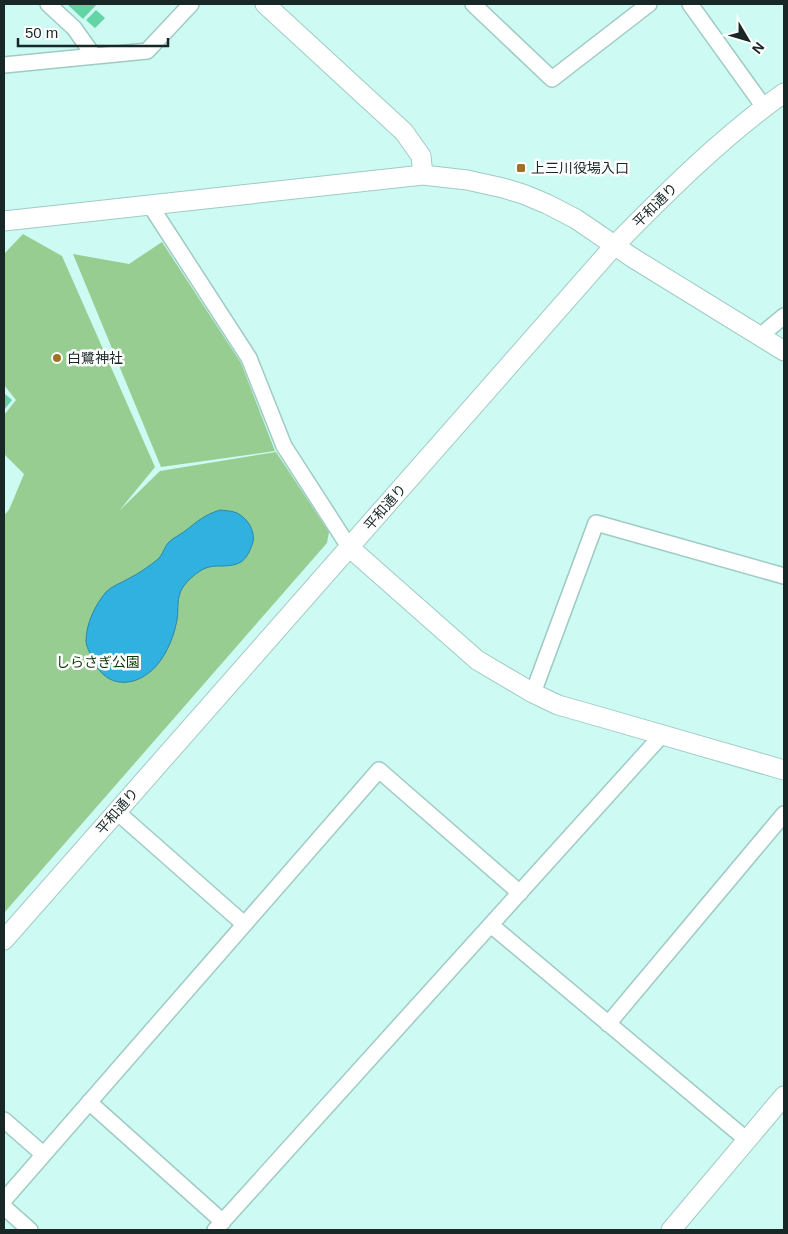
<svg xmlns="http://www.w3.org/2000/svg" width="788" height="1234" viewBox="0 0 788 1234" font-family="Helvetica,'Noto Sans JP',sans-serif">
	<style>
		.green { fill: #97cd90 }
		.water { fill: #31b1e0; stroke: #2988a8 }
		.building { fill: #63d5a5 }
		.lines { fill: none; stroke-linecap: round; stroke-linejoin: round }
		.minor-casing { stroke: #9fcbc4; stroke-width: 18 }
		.tertiary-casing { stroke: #9fcbc4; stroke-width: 21 }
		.minor { stroke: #fff; stroke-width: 15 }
		.tertiary { stroke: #fff; stroke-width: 19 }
		.poi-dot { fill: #a07324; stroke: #fff; stroke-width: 2 }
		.labels { text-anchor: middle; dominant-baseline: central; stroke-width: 5; stroke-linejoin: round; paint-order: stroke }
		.poi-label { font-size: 14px; fill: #172826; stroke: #fff; text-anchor: start }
		.street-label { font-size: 14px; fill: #172826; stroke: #fff }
		.park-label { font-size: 14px; fill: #093905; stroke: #fff }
	</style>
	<rect width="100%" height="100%" fill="#cdfaf3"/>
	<path class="green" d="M23,234L62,256L155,467L119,511L160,471L276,452L329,532L327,543L4,913V515L9,510L24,474L4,454V415L16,400L4,385V254Z
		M162,242L241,363L275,451L161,467L73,254L129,264Z"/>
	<path class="water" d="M220,510C230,511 237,511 244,518C250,523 255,534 253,542C247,560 242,566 221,566C216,566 211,566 206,568C198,571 188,580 183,587C176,598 179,608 177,620C174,636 168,651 158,664C138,688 106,691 92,658C90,653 86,646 86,641C86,624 95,605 106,592C112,586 121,583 128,579C138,574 148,567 157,560C163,555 164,547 169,542C173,538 180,535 185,531C198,521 204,515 220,510Z"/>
	<path class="building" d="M67,4H97L83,19Z
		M96,10L105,18L95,28L86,20Z
		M4,393L12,400L4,410Z"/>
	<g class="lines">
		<g class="minor-casing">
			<path id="minor" d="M48,4L74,28L94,56
				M473,4L552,79L649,4
				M690,4L764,107
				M4,65L147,51L191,4
				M150,205L249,358L284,446L349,547
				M760,336L784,316
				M533,693L596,523L784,576
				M117,812L244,924
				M491,925L747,1140
				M608,1024L784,814
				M89,1102L223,1222
				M4,1120L43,1154
				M4,1200L379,770L520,893
				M4,1207L30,1230
				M215,1230L662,735"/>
		</g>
		<g class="tertiary-casing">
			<path id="tertiary" d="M265,4L404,132L421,156L423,175
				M4,221L423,175L467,180L503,188L523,194L547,204L576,219L633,258L784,351
				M349,547L477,660L533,693L558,705L583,712L784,770
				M4,940L614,246C667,192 722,137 784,93
				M671,1230L784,1096"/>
		</g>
		<use href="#minor" class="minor"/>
		<use href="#tertiary" class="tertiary"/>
	</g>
	<g class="poi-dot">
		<rect x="516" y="163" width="10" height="10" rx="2.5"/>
		<circle cx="57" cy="358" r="5"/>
	</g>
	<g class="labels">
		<g class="poi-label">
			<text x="531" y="168">上三川役場入口</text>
			<text x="67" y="358">白鷺神社</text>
		</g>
		<g class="street-label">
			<text transform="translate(655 205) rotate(-45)">平和通り</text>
			<text transform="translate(385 507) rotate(-49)">平和通り</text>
			<text transform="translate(117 811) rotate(-49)">平和通り</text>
		</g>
		<g class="park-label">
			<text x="98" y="662">しらさぎ公園</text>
		</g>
	</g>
	<rect width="788" height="1234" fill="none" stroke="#172826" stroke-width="10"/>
	<g transform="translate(748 40) rotate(128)" stroke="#ffffff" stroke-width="4" paint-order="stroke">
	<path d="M0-4L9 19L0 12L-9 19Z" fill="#172826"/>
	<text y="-8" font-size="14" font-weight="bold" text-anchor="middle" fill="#172826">N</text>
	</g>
	<path d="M18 38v8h150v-8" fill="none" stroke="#172826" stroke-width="2.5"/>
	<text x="25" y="38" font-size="15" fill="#172826" stroke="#ffffff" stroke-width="4" paint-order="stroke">50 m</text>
</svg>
